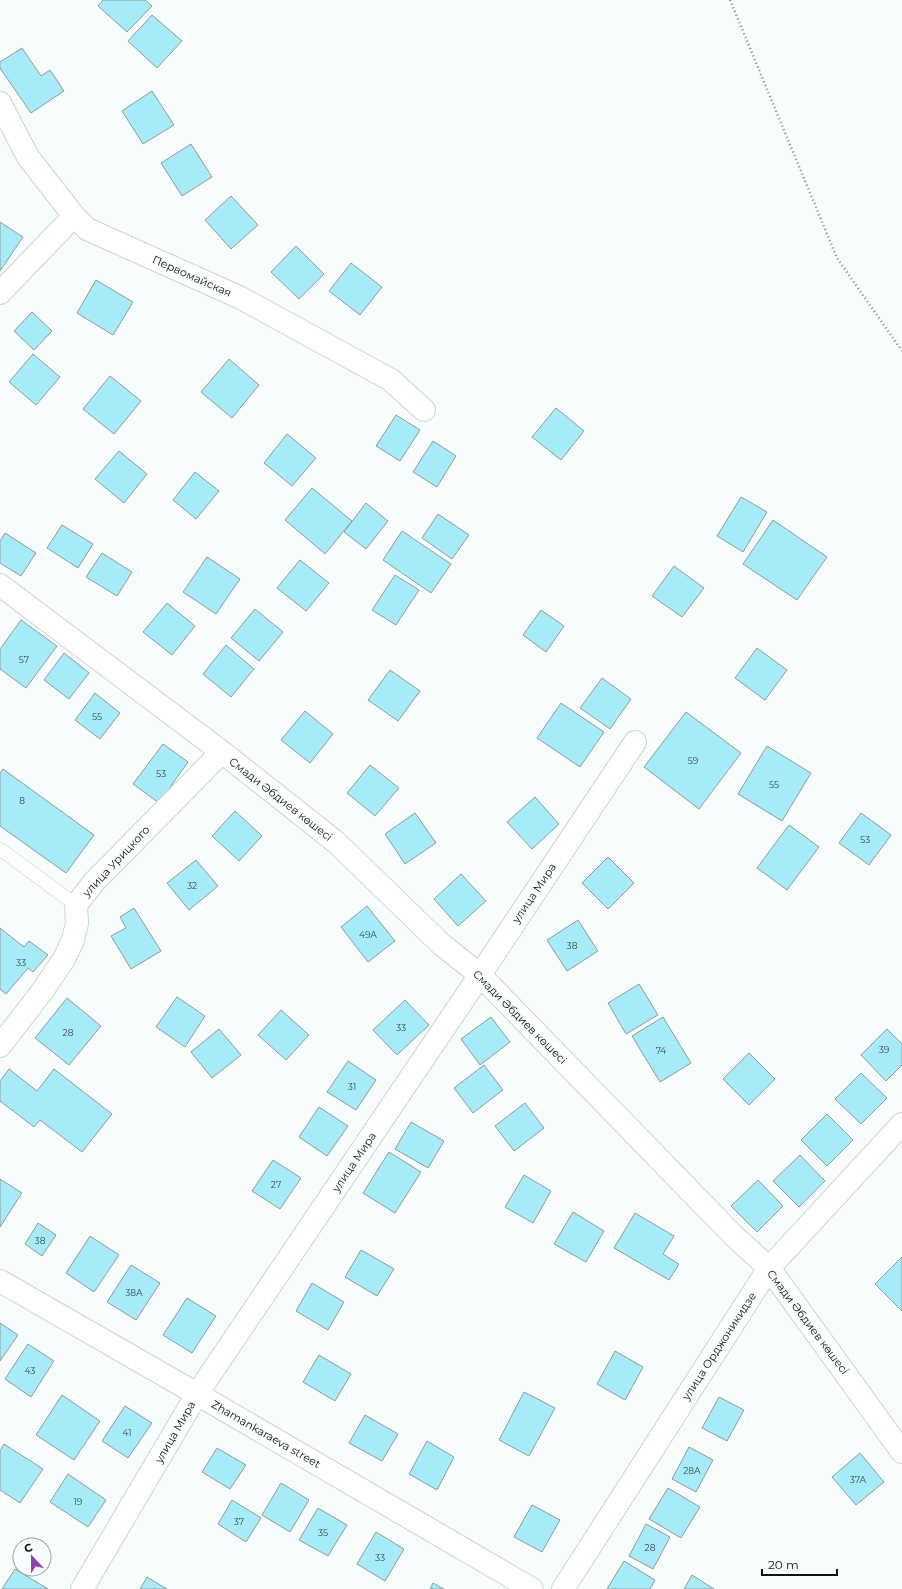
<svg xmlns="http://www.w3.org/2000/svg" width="902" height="1589" viewBox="0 0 902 1589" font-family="Montserrat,sans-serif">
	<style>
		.building { fill: #a6ebf8; stroke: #949a9b }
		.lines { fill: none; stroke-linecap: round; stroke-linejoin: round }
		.lane-casing { stroke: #cdd3d2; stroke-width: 14 }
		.street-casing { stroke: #cdd3d2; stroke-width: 24 }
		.path { stroke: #848888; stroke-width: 2.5; stroke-dasharray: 1 3; stroke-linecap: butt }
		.lane { stroke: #fff; stroke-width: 13 }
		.street { stroke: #fff; stroke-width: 22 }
		.labels { text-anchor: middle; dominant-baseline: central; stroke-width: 3; stroke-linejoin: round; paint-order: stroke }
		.number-label { font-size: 9px; fill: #36494c }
		.street-label { font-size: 11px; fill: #111313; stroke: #f6fdfc }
	</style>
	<rect width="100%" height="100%" fill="#f6fdfc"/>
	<path class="building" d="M103,0H145L152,6L127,32L98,6Z
		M152,15L182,41L157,68L128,41Z
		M22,48L41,76L50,70L64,91L31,113L0,68V62Z
		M152,91L174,125L143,144L122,111Z
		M191,144L212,177L182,196L161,163Z
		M231,196L258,225L231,249L205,220Z
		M0,222L23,237L0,271Z
		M296,246L324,274L299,299L271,272Z
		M351,263L382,287L360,315L329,291Z
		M96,280L133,302L113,335L77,313Z
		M32,312L52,331L34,350L14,331Z
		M33,354L60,377L36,405L9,382Z
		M229,359L259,385L232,418L201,392Z
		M110,376L141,401L114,434L83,409Z
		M556,408L584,431L561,460L532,437Z
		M396,415L420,430L400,461L376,446Z
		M287,434L316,458L292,486L264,463Z
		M433,441L456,456L437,487L413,472Z
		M119,451L147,474L124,503L95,479Z
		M195,472L219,491L196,519L173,500Z
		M312,488L352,521L325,554L285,520Z
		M741,497L767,512L743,552L717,536Z
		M366,503L388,521L366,549L344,532Z
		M438,514L469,535L452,559L422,538Z
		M773,520L827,557L797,600L743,564Z
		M62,525L93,544L78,568L47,548Z
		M402,531L451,564L431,593L383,560Z
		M5,533L36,553L21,576L0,563V541Z
		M102,553L132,572L117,596L86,577Z
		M207,557L240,579L216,614L183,592Z
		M300,560L329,583L306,611L277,588Z
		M674,566L704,588L682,617L652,596Z
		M395,575L419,590L396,625L372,610Z
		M167,603L195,626L172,655L143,632Z
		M255,609L283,632L259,661L231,638Z
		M541,610L564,626L546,652L523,635Z
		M21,620L57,646L26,688L0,669V649Z
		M226,645L254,669L231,697L203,674Z
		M757,648L787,670L765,700L735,678Z
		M64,653L89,673L69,699L44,680Z
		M390,670L420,691L398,721L368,700Z
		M602,678L631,699L610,729L580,708Z
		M95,693L120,713L100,739L75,720Z
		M561,703L604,732L580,767L537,738Z
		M305,711L333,734L310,763L281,740Z
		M686,712L741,753L699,809L644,767Z
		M163,744L188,762L159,803L133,784Z
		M767,746L811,773L782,821L738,794Z
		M370,765L399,788L375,816L347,793Z
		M3,769L94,835L66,873L0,826V773Z
		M535,797L559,824L532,849L507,822Z
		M235,811L262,836L239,861L212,836Z
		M415,813L436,843L405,864L385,834Z
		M861,813L891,835L869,865L839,843Z
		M789,825L819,847L787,890L757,868Z
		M608,857L634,883L608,909L582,883Z
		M196,860L218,886L189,910L167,883Z
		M461,874L486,901L458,926L434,899Z
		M367,906L395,941L368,962L341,927Z
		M134,908L161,951L131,969L111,936L126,928L120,917Z
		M578,920L598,951L567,971L547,940Z
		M0,928L24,947L29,941L48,955L33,972L28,968L6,994L0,989Z
		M639,984L658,1015L626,1034L608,1003Z
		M177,997L205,1016L185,1047L156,1027Z
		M67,998L101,1026L69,1065L35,1038Z
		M405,1000L429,1025L397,1055L373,1030Z
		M281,1010L309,1035L286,1060L258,1035Z
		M491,1017L510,1042L480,1065L461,1039Z
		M663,1017L691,1063L660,1082L632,1036Z
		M219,1029L241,1055L212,1078L191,1052Z
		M887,1029L902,1044V1065L886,1081L861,1055Z
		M749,1053L775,1079L749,1105L723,1079Z
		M348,1061L376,1080L356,1110L327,1092Z
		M484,1065L503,1090L473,1113L454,1088Z
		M9,1069L37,1091L54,1069L112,1114L82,1152L40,1120L34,1127L0,1101V1081Z
		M861,1073L887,1098L861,1124L835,1099Z
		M525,1103L544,1128L514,1151L495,1126Z
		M319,1107L348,1126L327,1156L299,1137Z
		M827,1114L853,1140L827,1166L801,1140Z
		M411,1122L444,1141L428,1168L395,1149Z
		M389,1152L421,1172L395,1213L363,1193Z
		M800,1155L825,1181L799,1207L773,1181Z
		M273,1160L301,1178L280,1209L252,1191Z
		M524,1175L551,1191L533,1223L505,1207Z
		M0,1179L22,1193L0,1227Z
		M758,1180L783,1206L757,1232L731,1206Z
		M573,1212L604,1231L586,1262L554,1244Z
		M635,1213L674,1236L663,1254L679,1264L669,1280L614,1248Z
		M38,1223L56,1235L42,1256L25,1244Z
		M90,1236L119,1255L94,1292L66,1273Z
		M361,1250L394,1269L377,1296L345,1277Z
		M902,1257V1311L875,1284Z
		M131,1265L160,1283L136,1320L107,1302Z
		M312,1283L344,1302L328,1330L296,1311Z
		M187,1298L216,1316L192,1353L163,1335Z
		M0,1323L18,1335L0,1361Z
		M28,1344L54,1361L31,1397L5,1379Z
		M615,1351L643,1367L625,1400L597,1384Z
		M319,1355L351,1374L335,1401L303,1382Z
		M524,1392L555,1408L529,1456L499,1440Z
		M62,1395L100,1421L74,1460L36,1435Z
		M719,1397L744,1410L727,1441L702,1428Z
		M125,1406L152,1423L128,1458L102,1441Z
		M365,1415L398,1434L382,1461L349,1443Z
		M427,1441L454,1457L437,1490L409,1474Z
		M4,1444L43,1469L20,1503L0,1490V1451Z
		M689,1447L713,1460L696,1492L672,1479Z
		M217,1448L246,1465L230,1489L202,1472Z
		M860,1453L884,1482L856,1505L832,1477Z
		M68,1474L106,1500L88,1527L50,1502Z
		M281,1483L309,1500L290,1532L262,1515Z
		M668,1488L700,1507L681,1538L649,1519Z
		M232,1500L261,1518L246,1542L218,1524Z
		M532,1505L560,1520L542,1552L514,1537Z
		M318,1508L347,1525L328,1556L299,1540Z
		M646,1524L670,1537L653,1569L629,1556Z
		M376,1532L404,1549L385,1581L357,1564Z
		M624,1561L655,1580L650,1589H607Z
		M15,1569L48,1589H2Z
		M692,1575L714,1589H684Z
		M147,1577L167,1589H140Z
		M433,1583L444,1589H430Z"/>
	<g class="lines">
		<g class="lane-casing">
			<path id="lane" d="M0,849L76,905"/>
		</g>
		<g class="street-casing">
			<path id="street" d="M0,103L28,157L74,216L87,229L241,298L391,380L424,410
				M0,293L74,216
				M0,585L222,752L337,843L441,944L480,975L734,1236L769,1268L902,1452
				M0,1046L41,993L64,959L73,940L77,923L76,905L94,882L222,752
				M0,1281L197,1394L532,1589
				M82,1589L197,1394L480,975L635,742
				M563,1589L769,1268L902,1124"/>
		</g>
		<path class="path" d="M730,0L837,258L902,351"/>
		<use href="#lane" class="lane"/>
		<use href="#street" class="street"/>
	</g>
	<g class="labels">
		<g class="number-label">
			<text x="24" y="659">57</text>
			<text x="97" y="716">55</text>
			<text x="693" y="760">59</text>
			<text x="161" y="773">53</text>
			<text x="774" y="784">55</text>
			<text x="22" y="800">8</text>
			<text x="865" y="839">53</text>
			<text x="192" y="885">32</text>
			<text x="368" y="934">49А</text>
			<text x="572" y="945">38</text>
			<text x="21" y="962">33</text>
			<text x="401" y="1027">33</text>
			<text x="68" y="1032">28</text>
			<text x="884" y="1049">39</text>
			<text x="661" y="1050">74</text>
			<text x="352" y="1086">31</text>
			<text x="276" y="1184">27</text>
			<text x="40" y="1240">38</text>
			<text x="134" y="1292">38А</text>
			<text x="30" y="1370">43</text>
			<text x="127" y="1432">41</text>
			<text x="692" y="1470">28А</text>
			<text x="858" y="1479">37А</text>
			<text x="78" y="1501">19</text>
			<text x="239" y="1521">37</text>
			<text x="323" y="1532">35</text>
			<text x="650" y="1547">28</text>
			<text x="380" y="1557">33</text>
		</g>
		<g class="street-label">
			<text transform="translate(192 276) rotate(24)">Первомайская</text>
			<text transform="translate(281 799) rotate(38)">Смади Әбдиев көшесі</text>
			<text transform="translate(116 861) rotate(-47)">улица Урицкого</text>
			<text transform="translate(534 893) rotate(-56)">улица Мира</text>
			<text transform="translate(520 1017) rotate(45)">Смади Әбдиев көшесі</text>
			<text transform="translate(354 1162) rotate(-56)">улица Мира</text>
			<text transform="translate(808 1322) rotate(53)">Смади Әбдиев көшесі</text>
			<text transform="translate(719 1346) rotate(-57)">улица Орджоникидзе</text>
			<text transform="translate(175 1432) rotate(-60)">улица Мира</text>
			<text transform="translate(266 1434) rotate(30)">Zhamankaraeva street</text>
		</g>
	</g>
	<g transform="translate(32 1557) rotate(338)"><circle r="19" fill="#f6fdfc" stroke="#9a9f9f"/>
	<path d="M0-3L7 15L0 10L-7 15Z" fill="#8d42b4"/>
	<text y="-6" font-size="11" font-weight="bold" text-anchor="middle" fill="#111313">С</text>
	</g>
	<path d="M762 1569v6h75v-6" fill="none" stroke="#111313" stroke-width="2"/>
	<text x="768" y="1569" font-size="12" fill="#111313" stroke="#f6fdfc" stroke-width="3" paint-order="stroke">20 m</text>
</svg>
